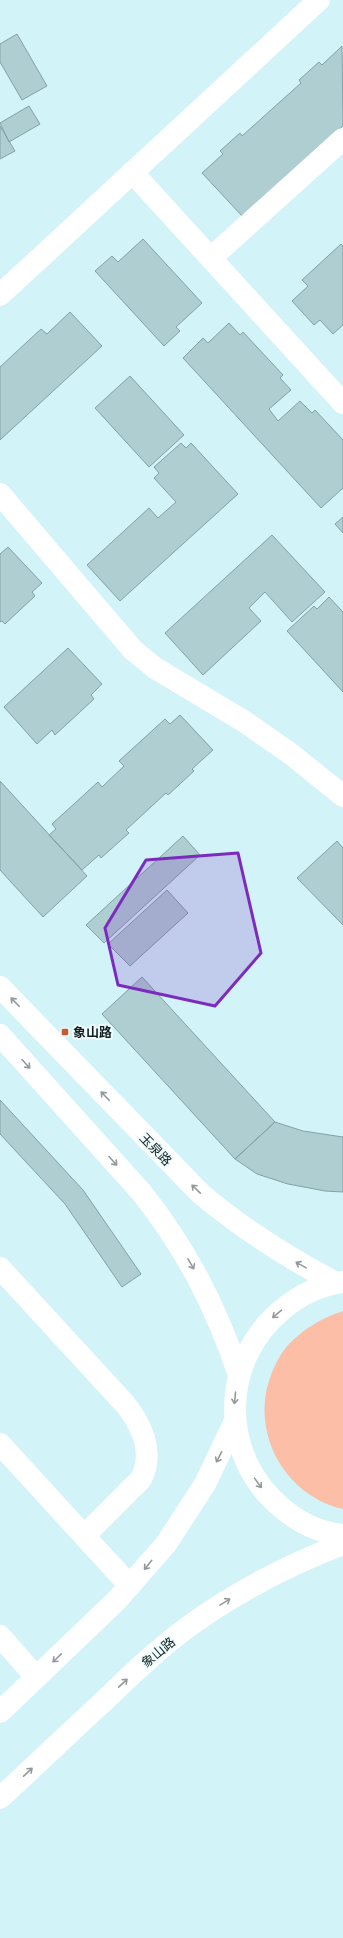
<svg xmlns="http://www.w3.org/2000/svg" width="343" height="1938" viewBox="0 0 343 1938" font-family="Lato,'Noto Sans SC',sans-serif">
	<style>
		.green { fill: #fcbea7 }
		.building { fill: #aeced2; stroke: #83a1a6 }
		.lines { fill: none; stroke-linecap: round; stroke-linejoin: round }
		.minor { stroke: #fff; stroke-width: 22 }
		.major { stroke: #fff; stroke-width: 22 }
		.oneway { stroke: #949a9b }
		.marked { fill: #7b2cbf; fill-opacity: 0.2; stroke: #7b2cbf; stroke-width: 3; stroke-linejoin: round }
		.poi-dot { fill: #c35c30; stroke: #effcfe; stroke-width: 1.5 }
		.labels { text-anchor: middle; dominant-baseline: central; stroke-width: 4; stroke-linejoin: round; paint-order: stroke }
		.poi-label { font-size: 13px; font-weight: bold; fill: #121f20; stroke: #effcfe; text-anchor: start }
		.street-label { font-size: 13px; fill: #121f20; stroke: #effcfe }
	</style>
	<rect width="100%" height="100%" fill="#d2f3f7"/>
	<path class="green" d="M343,1311V1509C285,1496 249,1432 271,1375C275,1364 281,1353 289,1344C305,1328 322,1318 343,1311Z"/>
	<path class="building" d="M17,34L47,86L22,100L0,62V44Z
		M342,46L343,126L243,217L202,173L223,154L220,151L240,133L242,136L301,83L299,80L319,62L322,65Z
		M29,106L40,124L9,142L0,123Z
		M0,126L15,151L0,159Z
		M143,239L202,303L176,327L180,331L164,346L95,271L112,256L118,262Z
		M341,244L343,246V325L333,334L320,320L314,325L292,301L308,286L302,280Z
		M70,312L102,346L0,440V367L41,329L47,334Z
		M229,323L240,335L243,332L283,375L280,378L291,390L269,409L278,421L300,401L312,413L315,410L343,440V488L321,508L183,358L203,338L208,343Z
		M130,376L184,435L149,467L95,408Z
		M181,443L186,448L191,443L238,494L120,601L87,565L149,508L158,518L176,502L154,478L159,473L154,467Z
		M343,517V533L335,524Z
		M272,535L325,592L292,622L265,592L249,608L261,621L203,675L165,633Z
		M8,547L42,583L32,592L35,596L5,624L2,621L0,622V554Z
		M329,597L343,612V692L287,631L314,606L317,609Z
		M68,648L102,684L91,695L94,699L55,735L52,730L37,744L4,707Z
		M180,715L213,750L192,769L194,771L168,795L166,793L126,830L129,833L101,858L99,855L82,870L49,835L56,829L52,824L98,782L102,787L124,766L119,761L165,719L170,724Z
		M0,781L87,876L43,917L0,870Z
		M183,836L200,855L104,943L86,925Z
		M337,841L343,848V925L297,878Z
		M167,890L188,913L130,966L108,944Z
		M142,977L275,1122L235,1159L102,1014Z
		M0,1100L83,1190L141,1274L122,1287L65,1204L0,1134Z
		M275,1122L303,1131L343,1137V1192L325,1191L288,1184L257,1174L235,1159Z"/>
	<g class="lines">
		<path class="minor" d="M132,172L343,403
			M211,258L343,139
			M0,295L319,0
			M0,494L133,650L155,668L245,722L291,754L343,796
			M0,1268L125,1404C141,1424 154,1451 142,1477C139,1483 131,1488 127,1493C113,1507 98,1522 84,1536
			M0,1444L130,1586
			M0,1636L36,1677"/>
		<path class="major" d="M0,987L200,1193C242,1229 287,1257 336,1283
			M0,1035L142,1193C187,1250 216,1307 239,1375
			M343,1282C321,1285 300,1295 283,1309C219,1361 219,1457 283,1509C300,1523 321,1533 343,1535
			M0,1712L117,1600L166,1544L205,1484L235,1421
			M0,1798C35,1766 69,1733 104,1701C131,1675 158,1649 188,1627C236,1592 288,1565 343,1544"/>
	</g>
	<defs><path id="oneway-shaft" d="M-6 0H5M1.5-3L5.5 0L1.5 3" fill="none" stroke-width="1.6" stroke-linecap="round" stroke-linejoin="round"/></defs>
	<g class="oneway">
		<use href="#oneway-shaft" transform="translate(15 1002) rotate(-134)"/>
		<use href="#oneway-shaft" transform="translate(26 1064) rotate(48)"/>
		<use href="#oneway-shaft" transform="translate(105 1096) rotate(-134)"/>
		<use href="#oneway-shaft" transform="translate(113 1161) rotate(48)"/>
		<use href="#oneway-shaft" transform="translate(196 1189) rotate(-136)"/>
		<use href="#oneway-shaft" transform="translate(191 1264) rotate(60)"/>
		<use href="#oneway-shaft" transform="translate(301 1265) rotate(-151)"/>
		<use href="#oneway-shaft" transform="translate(277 1314) rotate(140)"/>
		<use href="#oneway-shaft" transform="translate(235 1398) rotate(95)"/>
		<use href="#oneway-shaft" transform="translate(219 1457) rotate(117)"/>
		<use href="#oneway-shaft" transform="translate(258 1483) rotate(54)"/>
		<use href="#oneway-shaft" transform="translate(148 1565) rotate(129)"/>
		<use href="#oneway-shaft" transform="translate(225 1602) rotate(-32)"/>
		<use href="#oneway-shaft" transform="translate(57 1658) rotate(136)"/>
		<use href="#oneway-shaft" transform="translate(123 1683) rotate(-43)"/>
		<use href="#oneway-shaft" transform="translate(28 1772) rotate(-43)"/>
	</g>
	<path class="marked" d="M238,853L261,953L215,1006L118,985L105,928L146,860Z"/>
	<rect class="poi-dot" x="61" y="1028" width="8" height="8" rx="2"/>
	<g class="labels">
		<g class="poi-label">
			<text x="73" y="1032">象山路</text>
		</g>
		<g class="street-label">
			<text transform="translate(156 1149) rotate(46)">玉泉路</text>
			<text transform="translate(158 1652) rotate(-40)">象山路</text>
		</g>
	</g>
</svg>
